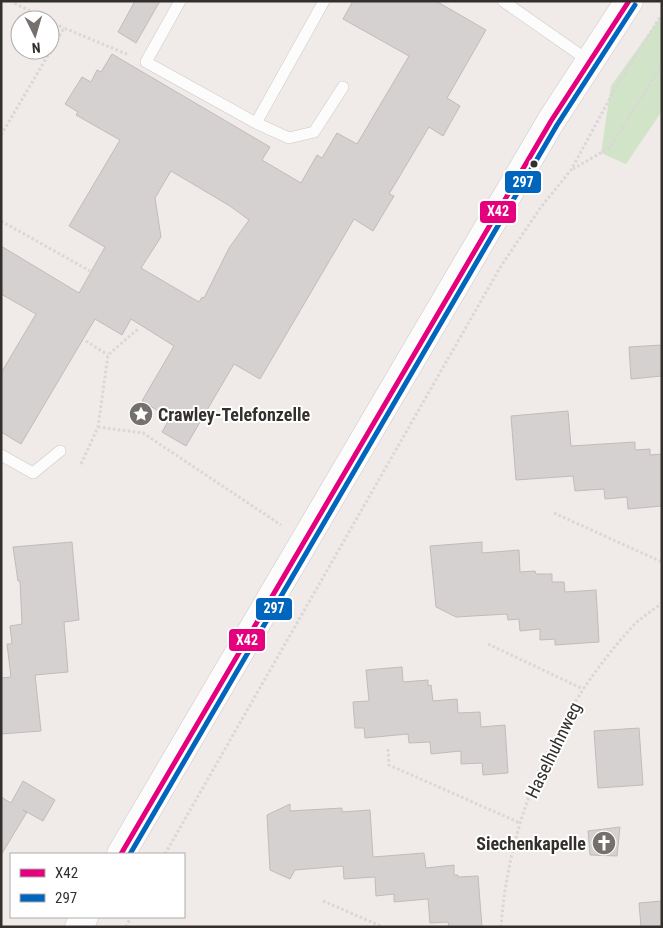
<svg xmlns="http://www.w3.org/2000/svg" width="663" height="928" viewBox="0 0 663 928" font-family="'Roboto Condensed',sans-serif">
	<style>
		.green { fill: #d1e4c8 }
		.building { fill: #d5d1d1; stroke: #c1bcbc; fill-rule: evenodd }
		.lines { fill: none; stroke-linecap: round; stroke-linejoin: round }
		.lane-casing { stroke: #cdc8c6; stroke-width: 12 }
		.primary-casing { stroke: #cdc8c6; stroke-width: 29 }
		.path { stroke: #d9d7d7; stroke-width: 3; stroke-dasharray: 2.5 2.5; stroke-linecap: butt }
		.lane { stroke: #fdfcfc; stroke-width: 11 }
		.primary { stroke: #fdfcfc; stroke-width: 28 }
		.bus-1-casing { stroke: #fff; stroke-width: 9 }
		.bus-2-casing { stroke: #fff; stroke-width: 9 }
		.bus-1 { stroke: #e5007d; stroke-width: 5 }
		.bus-2 { stroke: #0065bd; stroke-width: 5 }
		.bus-dot { fill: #332f2d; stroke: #fff; stroke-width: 2 }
		.labels { text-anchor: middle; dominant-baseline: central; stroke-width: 4; stroke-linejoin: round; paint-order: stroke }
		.poi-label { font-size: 18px; font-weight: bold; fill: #332f2d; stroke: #fff; text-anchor: start }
		.street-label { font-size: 18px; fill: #332f2d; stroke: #fff }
		.line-badge { stroke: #fff; stroke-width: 2 }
		.badge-label { font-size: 14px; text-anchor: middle; font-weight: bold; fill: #fff }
	</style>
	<rect width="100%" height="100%" fill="#f0eae8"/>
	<path class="green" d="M662,15V111L626,164L601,153L611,86Z"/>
	<path class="building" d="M135,1H160L136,43L118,32Z
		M353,1H436L486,30L447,98L460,106L443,136L429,127L389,194L394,196L373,231L354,219L260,379L234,364L186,446L162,432L170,418L142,401L174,346L131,319L122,335L95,319L21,444L1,432V373L36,314L1,294V246L79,293L105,247L69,226L120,140L76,115L78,112L65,104L82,77L91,82L97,70L101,72L112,54L270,147L262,160L301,183L317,155L322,158L337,133L357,144L409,56L343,19ZM171,171L230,206L249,220L229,248L204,298L202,297L199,302L141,268L161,237L155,198Z
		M662,345V376L631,379L629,347Z
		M568,411L571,446L635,442V450L650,449V455L662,454V506L628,509L627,497L605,499L604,489L575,491L573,476L516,480L511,416Z
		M72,542L79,620L64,622L68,672L35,675L41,731L1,734V678L11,677L7,644H12L10,626L22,624L20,581H18L13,547Z
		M482,542V553L519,550L520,572L535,571L536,574H552V582H564L565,592L596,590L599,642L555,645V639L540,640V629L520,631L519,619L508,620L507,614L456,617L436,607L430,546Z
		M402,667L403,682L428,680V686L431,685L433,701L457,699L458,713L480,712L481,727L505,725L508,773L483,775L482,763L461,764V751L431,754L430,742L409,743L408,734L365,738L364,728H355L353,702L369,701L366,670Z
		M639,728L643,785L598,788L594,731Z
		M23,781L55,800L43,821L23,810L27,812L1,855V797L11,803Z
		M290,804V811L342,808V812L370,810L373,857L424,853L426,868L454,865V875H458V877L478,876L482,927H449L448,922L430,923L428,899L394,902V894L376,896L375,877L344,879L343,866L295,870L290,879L270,870L267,815Z
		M620,827L617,856L590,855L588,831Z
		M662,901V927H641L639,903Z"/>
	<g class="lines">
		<g class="lane-casing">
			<path id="lane" d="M180,1L146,62L256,123
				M324,1L256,123L289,138L314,132L343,87
				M503,1L589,61
				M1,455L33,473L60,451"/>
		</g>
		<g class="primary-casing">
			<path id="primary" d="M121,854L551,121L629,1
				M79,927L84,917"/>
		</g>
		<path class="path" d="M10,1L48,20
			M50,21L64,28
			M1,135L64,28L129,55
			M573,169L609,148L662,65
			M1,221L90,271
			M86,341L108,355
			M98,427L143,433L281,525
			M81,464L98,427L108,355L138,329
			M554,513L662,562
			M488,644L583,689
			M388,749L389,765L520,823
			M165,854L501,266L541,207L571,170L615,89L662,14
			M323,901L383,927
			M126,927L131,917
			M501,927C509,815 557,709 632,627C640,618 652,611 662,603"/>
		<use href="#lane" class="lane"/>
		<use href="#primary" class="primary"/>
		<g class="bus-1-casing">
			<path id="bus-1" d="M121,854L551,121L629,1"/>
		</g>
		<g class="bus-2-casing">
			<path id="bus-2" d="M130,854L557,125L635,5"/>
		</g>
		<use href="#bus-1" class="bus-1"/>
		<use href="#bus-2" class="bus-2"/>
	</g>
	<defs>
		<g id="sight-disc" transform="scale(1.25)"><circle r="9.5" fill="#75706e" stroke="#fff"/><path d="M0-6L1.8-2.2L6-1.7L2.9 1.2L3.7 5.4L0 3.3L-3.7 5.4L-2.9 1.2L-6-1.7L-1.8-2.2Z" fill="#fff"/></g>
		<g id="church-disc" transform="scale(1.25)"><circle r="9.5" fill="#75706e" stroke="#fff"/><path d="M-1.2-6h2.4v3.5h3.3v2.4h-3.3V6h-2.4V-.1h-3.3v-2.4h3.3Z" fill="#fff"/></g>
	</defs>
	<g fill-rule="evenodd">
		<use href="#sight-disc" x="141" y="414"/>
		<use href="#church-disc" x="604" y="843"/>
	</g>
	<circle class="bus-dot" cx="534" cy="164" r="4.5"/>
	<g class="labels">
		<g class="poi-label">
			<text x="158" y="414">Crawley-Telefonzelle</text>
			<text x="586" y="843" text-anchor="end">Siechenkapelle</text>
		</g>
		<g class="street-label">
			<text transform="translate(553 750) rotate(-64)">Haselhuhnweg</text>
		</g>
	</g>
	<g class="line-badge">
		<rect x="504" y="170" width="38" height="24" rx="5" fill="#0065bd"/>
		<rect x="479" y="200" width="38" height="24" rx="5" fill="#e5007d"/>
		<rect x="255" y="597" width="38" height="24" rx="5" fill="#0065bd"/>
		<rect x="228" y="628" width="38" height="24" rx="5" fill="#e5007d"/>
	</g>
	<g class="badge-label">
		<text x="523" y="187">297</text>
		<text x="498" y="216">X42</text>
		<text x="274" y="613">297</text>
		<text x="247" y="645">X42</text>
	</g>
	<rect width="663" height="928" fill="none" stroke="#332f2d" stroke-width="5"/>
	<rect x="10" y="853" width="175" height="65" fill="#ffffff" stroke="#adacab"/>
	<rect x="20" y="869" width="25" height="8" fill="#e5007d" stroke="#adacab"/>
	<text x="55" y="878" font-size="15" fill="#332f2d">X42</text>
	<rect x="20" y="894" width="25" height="8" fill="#0065bd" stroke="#adacab"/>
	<text x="55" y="903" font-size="15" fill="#332f2d">297</text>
	<g transform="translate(35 35) rotate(175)"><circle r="24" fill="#ffffff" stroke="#adacab"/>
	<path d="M0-4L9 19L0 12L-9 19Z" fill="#75706e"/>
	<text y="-8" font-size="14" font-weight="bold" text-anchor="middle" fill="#332f2d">N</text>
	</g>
</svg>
